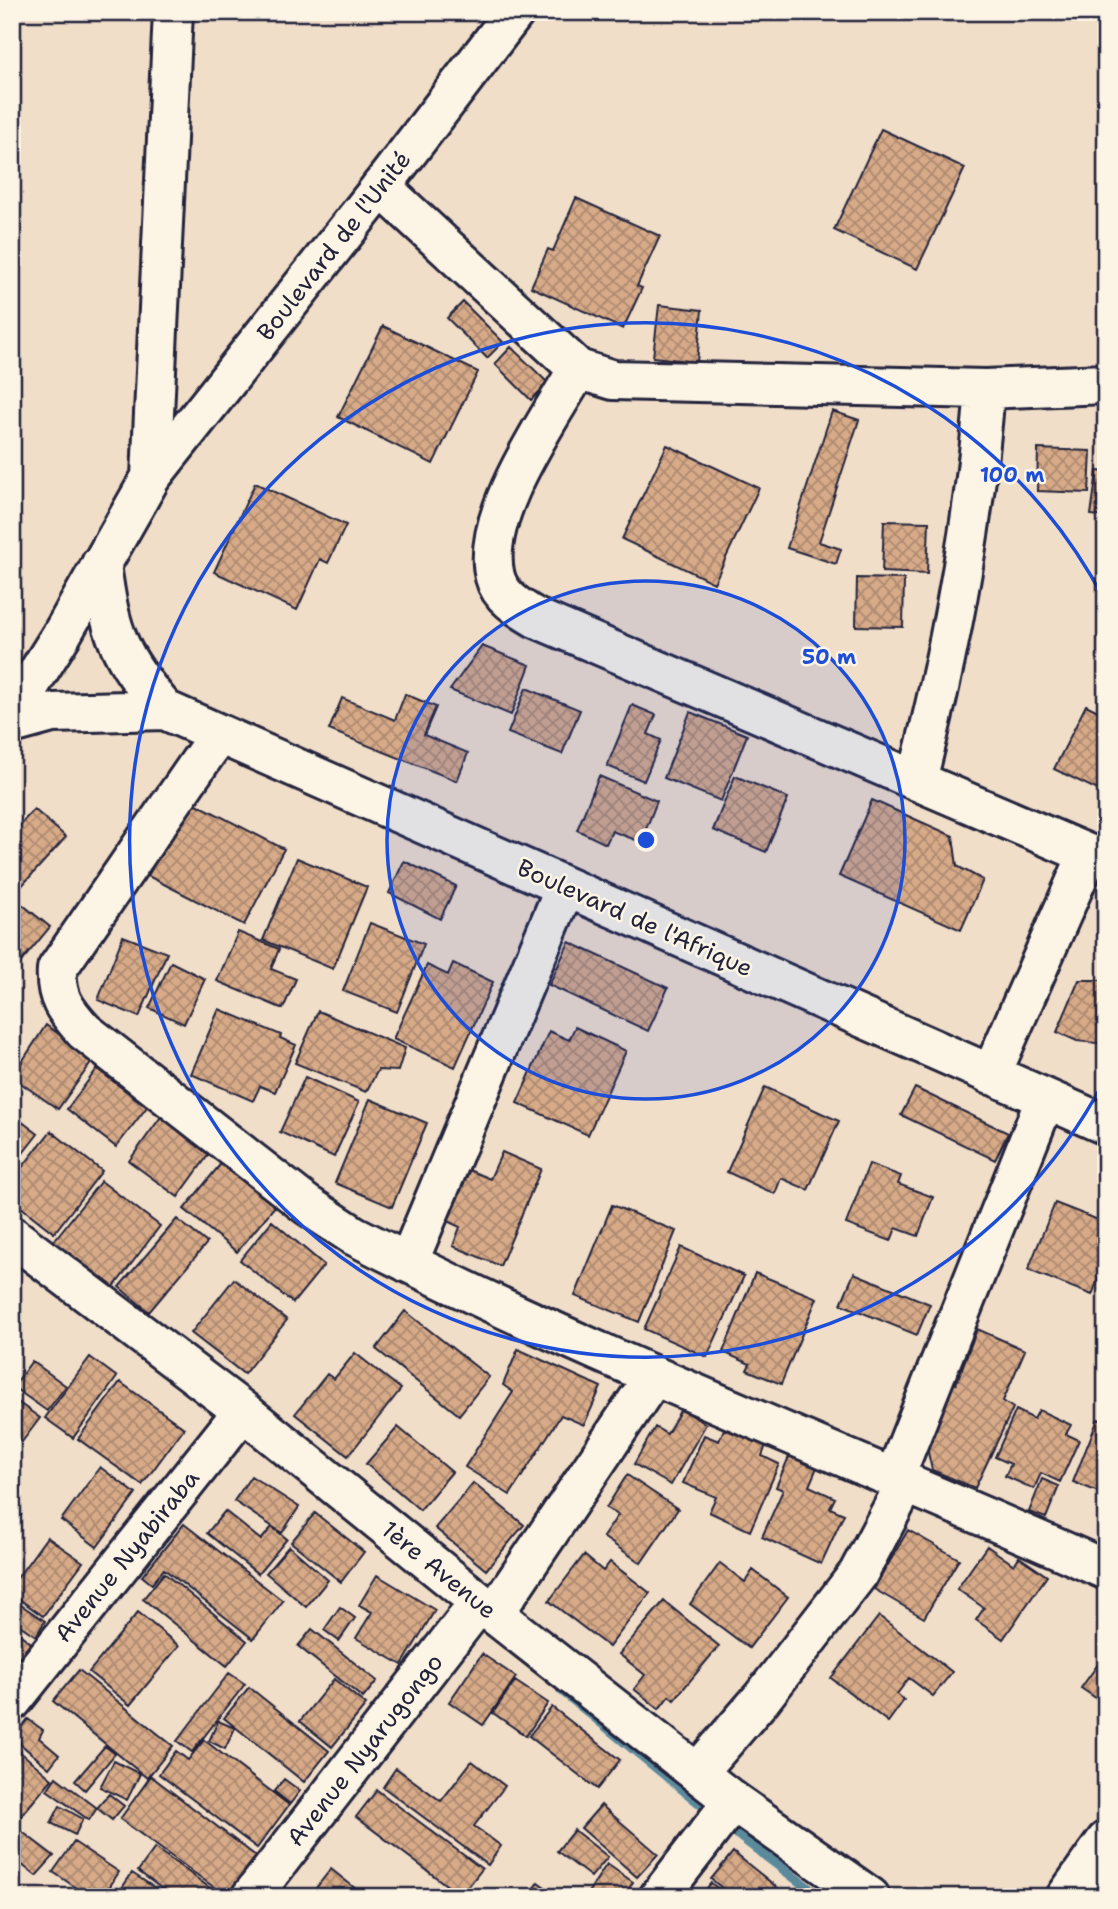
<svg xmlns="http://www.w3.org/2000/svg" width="1118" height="1909" viewBox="0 0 1118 1909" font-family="'Shantell Sans',sans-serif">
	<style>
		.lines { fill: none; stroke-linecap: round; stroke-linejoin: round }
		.stream { stroke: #5b8a9d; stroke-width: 10 }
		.building { fill: url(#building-cross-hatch); stroke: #22223b; stroke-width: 2 }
		.minor-casing { stroke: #22223b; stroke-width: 44 }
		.tertiary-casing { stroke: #22223b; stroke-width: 44 }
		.minor { stroke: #fcf5e5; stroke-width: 38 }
		.tertiary { stroke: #fcf5e5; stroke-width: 38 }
		.ring { fill: none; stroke: #1d4ed8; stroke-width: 3.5 }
		.labels { text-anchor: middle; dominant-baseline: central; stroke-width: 5; stroke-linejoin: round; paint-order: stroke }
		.street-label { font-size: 24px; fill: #22223b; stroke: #fcf5e5 }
		.centre { fill: #1d4ed8; stroke: #fcf5e5; stroke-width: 3.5 }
		.ring-label { font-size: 21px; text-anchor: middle; font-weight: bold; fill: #1d4ed8; stroke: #fcf5e5; stroke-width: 5; stroke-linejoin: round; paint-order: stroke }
	</style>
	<defs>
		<pattern id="building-cross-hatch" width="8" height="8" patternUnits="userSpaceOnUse" patternTransform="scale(1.75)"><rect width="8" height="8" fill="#d7aa88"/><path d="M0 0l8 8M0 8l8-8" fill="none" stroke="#ae8a70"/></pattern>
	</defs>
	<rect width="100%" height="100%" fill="#f1dec9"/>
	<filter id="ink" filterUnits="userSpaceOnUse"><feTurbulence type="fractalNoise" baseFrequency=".0143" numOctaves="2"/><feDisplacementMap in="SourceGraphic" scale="14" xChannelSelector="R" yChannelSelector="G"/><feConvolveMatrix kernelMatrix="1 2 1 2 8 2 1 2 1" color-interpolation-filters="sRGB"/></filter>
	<g filter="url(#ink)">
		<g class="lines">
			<path class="stream" d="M561,1690L741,1837L820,1897"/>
		</g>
		<path class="building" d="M881,129L965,168L917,269L834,230Z
			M576,198L660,236L637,286L642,288L623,329L531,287L548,249L553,251Z
			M463,302L503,342L487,358L447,318Z
			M659,305L702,310L697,362L653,357Z
			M383,326L478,372L433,464L338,417Z
			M511,347L548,383L531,400L495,364Z
			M832,411L859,420L819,542L841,549L836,564L787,548Z
			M667,445L759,488L714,583L622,539Z
			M1038,449L1091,451L1089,493L1037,491Z
			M1097,471L1106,472V517L1091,515Z
			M255,483L346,525L328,563L320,559L297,610L214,572Z
			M884,521L929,522L927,574L882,572Z
			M857,578L904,579L903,627L856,626Z
			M482,646L530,665L511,715L450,690Z
			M526,688L580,710L562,754L508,733Z
			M405,694L436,707L424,735L468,753L457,781L329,730L342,698L395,720Z
			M632,705L656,715L648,734L661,740L644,781L607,766Z
			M1086,705L1106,715V794L1054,769Z
			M690,712L747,735L721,801L664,778Z
			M599,776L657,801L641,842L612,831L606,844L577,830Z
			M735,776L788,798L766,852L713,830Z
			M187,799L284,849L244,925L148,876Z
			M872,800L953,836L957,866L983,880L961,930L839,876Z
			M34,809L66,837L18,890L12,887V834Z
			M297,858L367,887L333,969L263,940Z
			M404,861L456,886L440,919L389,893Z
			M12,896L50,927L12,973Z
			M370,923L424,944L397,1012L343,991Z
			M238,932L279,949L271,969L296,979L283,1009L217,981Z
			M123,936L167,953L139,1017L98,1000Z
			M569,942L668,988L648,1031L549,985Z
			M171,962L205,979L184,1024L149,1008Z
			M453,963L493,982L455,1067L393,1039L427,965L448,975Z
			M1079,980H1106V1044L1077,1041L1057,1032Z
			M219,1009L281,1035L280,1038L296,1045L275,1092L260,1086L253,1101L191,1074Z
			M318,1011L405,1048L398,1071L378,1070L366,1092L295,1063Z
			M46,1025L94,1059L58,1109L12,1077Z
			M575,1027L626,1051L588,1135L517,1103L549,1031L569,1040Z
			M97,1069L147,1107L116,1147L67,1109Z
			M305,1077L359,1102L334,1157L280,1132Z
			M765,1087L839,1121L808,1190L781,1178L775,1194L727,1172Z
			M915,1088L1008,1133L995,1160L901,1115Z
			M370,1099L427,1123L392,1207L335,1183Z
			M12,1114L38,1134L12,1167Z
			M163,1114L212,1150L178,1197L129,1161Z
			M51,1131L102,1171L54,1233L12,1200V1180Z
			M502,1152L541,1169L500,1266L453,1246L460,1227L447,1221L469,1170L490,1179Z
			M223,1161L276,1205L237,1252L184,1209Z
			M869,1164L901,1176L898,1184L933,1197L918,1236L896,1228L891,1241L846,1224Z
			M101,1181L160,1226L113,1288L53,1242Z
			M1055,1203L1106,1223V1260L1092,1295L1028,1270Z
			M612,1205L676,1231L639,1322L575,1296Z
			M177,1219L207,1243L149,1312L119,1287Z
			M272,1221L324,1265L293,1303L240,1260Z
			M681,1247L744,1276L707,1357L644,1329Z
			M755,1273L817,1298L781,1384L747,1370L750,1364L723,1352Z
			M854,1273L930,1304L917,1335L841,1304Z
			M234,1279L287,1320L244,1374L191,1333Z
			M405,1311L489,1377L459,1415L376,1349Z
			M977,1329L1025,1350L1003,1401L1013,1408L975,1488L932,1470L925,1439L948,1379L956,1384Z
			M518,1349L601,1387L584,1425L561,1415L510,1495L465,1467L513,1392L503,1385Z
			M355,1353L401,1389L348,1456L295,1414L327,1374L334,1379Z
			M90,1357L117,1377L73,1438L45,1418Z
			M32,1361L66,1386L47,1411L13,1387Z
			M120,1382L184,1428L142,1485L78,1439Z
			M12,1398L40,1418L22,1442L12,1435Z
			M681,1409L706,1424L671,1485L634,1464L655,1427L667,1434Z
			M1016,1410L1034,1419L1039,1410L1071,1425L1066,1434L1079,1440L1060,1482L1041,1473L1034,1489L1005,1476L1011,1464L995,1457Z
			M1098,1419L1106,1422V1495L1073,1482Z
			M398,1427L452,1472L420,1510L366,1464Z
			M724,1429L766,1445L762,1456L779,1464L750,1531L709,1512L716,1497L683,1483L704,1435L719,1441Z
			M791,1452L818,1465L809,1486L835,1498L830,1508L844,1514L821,1564L762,1537L783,1490L776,1487Z
			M100,1467L136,1494L97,1547L61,1520Z
			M627,1475L678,1509L641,1563L603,1537L618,1515L606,1508Z
			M251,1476L299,1507L282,1533L234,1501Z
			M1042,1479L1059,1486L1046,1518L1029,1512Z
			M473,1483L524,1525L486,1570L435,1528Z
			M12,1509L21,1515L12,1526Z
			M225,1511L261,1540L272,1527L287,1539L258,1574L207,1533Z
			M315,1513L364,1552L341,1582L291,1542Z
			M184,1524L283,1601L253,1639L164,1569L152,1584L142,1576Z
			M908,1530L959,1559L924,1618L874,1589Z
			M47,1537L83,1562L43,1616L12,1594V1585Z
			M289,1546L328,1580L306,1607L266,1573Z
			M987,1546L1014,1565L1019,1557L1047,1576L1003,1639L976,1620L984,1608L957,1589Z
			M584,1555L603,1571L610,1562L650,1593L609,1647L549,1601Z
			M720,1563L745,1582L753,1570L788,1597L749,1648L690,1604Z
			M164,1573L247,1641L227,1666L143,1599Z
			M377,1575L435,1610L402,1665L356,1638L372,1612L359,1605Z
			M12,1599L45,1621L36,1636L12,1620Z
			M664,1601L719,1646L674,1700L669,1696L659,1709L634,1689L645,1675L619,1654Z
			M340,1607L355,1618L339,1641L324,1630Z
			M138,1612L179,1646L130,1705L89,1672Z
			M879,1616L952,1672L933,1696L909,1678L897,1694L904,1700L888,1722L831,1678Z
			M12,1628L31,1643L12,1666Z
			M312,1629L377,1681L363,1698L298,1646Z
			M1106,1653V1694L1100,1701L1081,1688Z
			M482,1654L516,1677L483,1725L449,1702Z
			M79,1670L173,1746L147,1778L53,1701Z
			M229,1673L245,1684L192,1752L177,1741Z
			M334,1679L366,1705L332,1747L300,1721Z
			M515,1681L548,1703L526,1736L493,1713Z
			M249,1687L329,1751L304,1782L224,1718Z
			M552,1707L620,1760L597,1789L529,1736Z
			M28,1719L43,1730L39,1738L59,1755L49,1768L13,1738Z
			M218,1721L235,1728L225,1749L209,1741Z
			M204,1740L289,1805L257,1848L159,1774L176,1751L188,1760Z
			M12,1745L52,1779L17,1821L12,1818Z
			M105,1746L115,1754L85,1790L75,1781Z
			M114,1761L140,1774L127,1800L100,1787Z
			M472,1761L505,1786L474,1826L501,1846L488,1865L383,1787L396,1768L441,1801Z
			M151,1776L257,1857L226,1896L120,1819Z
			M56,1777L97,1808L89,1820L47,1790Z
			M284,1779L300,1791L290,1804L274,1791Z
			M377,1790L482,1869L461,1896L356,1817Z
			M109,1794L124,1806L112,1820L97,1808Z
			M601,1805L658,1854L637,1877L581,1828Z
			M60,1806L83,1819L75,1835L51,1823Z
			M12,1824L54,1856L36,1876L12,1857Z
			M574,1830L608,1857L591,1877L557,1851Z
			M74,1842L119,1872L103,1897H90L53,1872Z
			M155,1848L217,1893L214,1897H173L138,1871Z
			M733,1852L789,1897H733L711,1879Z
			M607,1864L633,1882L623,1897H585Z
			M331,1869L366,1897H309Z
			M132,1873L155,1888L149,1897H116Z
			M538,1882L559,1897H528Z
			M711,1883L726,1895L725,1897H700Z"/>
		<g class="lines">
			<g class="minor-casing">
				<path id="minor" d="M381,187L578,369L613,380L985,389L1106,384
					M578,369C549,420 479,517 495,577C500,597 519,608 536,618L1088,854L1106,858
					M101,564C110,635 119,656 165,710
					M12,724L52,713L165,710L1106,1125
					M219,734L57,969C55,997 65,1010 84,1031L307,1205L353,1235C597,1360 855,1458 1106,1570
					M917,780C950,651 975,523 985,389
					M991,1075L1088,854
					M12,1236L243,1411L494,1614L733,1801L870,1897
					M408,1263L565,887
					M895,1476L1045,1100
					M494,1614L654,1376
					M12,1701L243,1411
					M698,1772L762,1698L858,1574L907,1481
					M251,1897L479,1603
					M659,1897L733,1801
					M1066,1897L1106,1841"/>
			</g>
			<g class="tertiary-casing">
				<path id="tertiary" d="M151,477L173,12
					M12,714L62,634L151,477L381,187L515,12"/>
			</g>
			<use href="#minor" class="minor"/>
			<use href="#tertiary" class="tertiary"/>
		</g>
	</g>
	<circle cx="646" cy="840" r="259" fill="#1d4ed8" fill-opacity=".12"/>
	<g class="ring">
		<circle cx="646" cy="840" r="259"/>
		<path d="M1105 1079A517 517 0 1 1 1105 601"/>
	</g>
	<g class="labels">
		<g class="street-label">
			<text transform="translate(334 246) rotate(-52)">Boulevard de l'Unité</text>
			<text transform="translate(635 918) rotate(24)">Boulevard de l'Afrique</text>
			<text transform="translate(127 1556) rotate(-51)">Avenue Nyabiraba</text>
			<text transform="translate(439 1570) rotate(39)">1ère Avenue</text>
			<text transform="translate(365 1750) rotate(-52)">Avenue Nyarugongo</text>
		</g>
	</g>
	<circle cx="646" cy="840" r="10" class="centre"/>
	<g class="ring-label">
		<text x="1012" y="482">100 m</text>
		<text x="829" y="664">50 m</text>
	</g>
	<rect width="1118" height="1909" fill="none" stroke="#fcf5e5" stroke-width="42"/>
	<rect x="21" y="21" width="1076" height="1867" fill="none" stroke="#22223b" stroke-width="2.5" filter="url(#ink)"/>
</svg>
